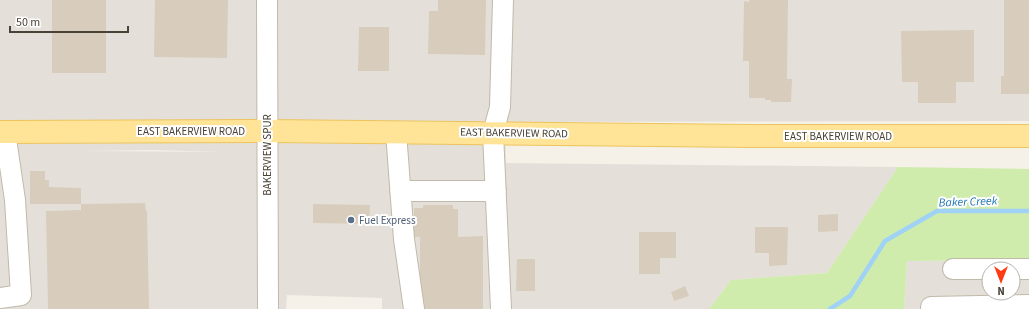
<svg xmlns="http://www.w3.org/2000/svg" width="1029" height="309" viewBox="0 0 1029 309" font-family="'Source Sans 3',sans-serif">
	<style>
		.industrial { fill: #e4e0d9; fill-rule: evenodd }
		.green { fill: #cfecad }
		.lines { fill: none; stroke-linecap: round; stroke-linejoin: round }
		.stream { stroke: #a0d2f6; stroke-width: 4.5 }
		.building { fill: #d8cdbc }
		.minor-casing { stroke: #c1b9a9; stroke-width: 22 }
		.major-casing { stroke: #edc45d; stroke-width: 24 }
		.minor { stroke: #fff; stroke-width: 20 }
		.major { stroke: #ffe397; stroke-width: 22 }
		.service-dot { fill: #5c6f8a; stroke: #fff; stroke-width: 1.5 }
		.labels { text-anchor: middle; dominant-baseline: central; stroke-width: 4; stroke-linejoin: round; paint-order: stroke }
		.street-label { font-size: 11px; fill: #494236; stroke: #fff }
		.service-label { font-size: 11px; fill: #4e5e75; stroke: #fff; text-anchor: start }
		.water-label { font-size: 12px; font-style: italic; fill: #2477b5; stroke: #fff }
	</style>
	<rect width="100%" height="100%" fill="#f5f1e8"/>
	<path class="industrial" d="M0,0H1029V121L505,122L506,163L898,167L827,273L731,280L709,309H382V298L287,295L286,309H0ZM153,150L222,152H223L84,151Z
		M1029,260V309H904L907,261ZM989,269H1013V293H989Z"/>
	<path class="green" d="M898,167L1029,169V260L907,261L904,309H709L731,280L827,273Z"/>
	<g class="lines">
		<path class="stream" d="M830,309L850,296L885,241L937,211H1029"/>
	</g>
	<path class="building" d="M52,0H106V73H52Z
		M155,0H228L227,58L154,57Z
		M438,0H486L485,55L428,54L429,11H438Z
		M749,0H788L787,79H792L791,102H771V100H765V98H749V61H743L744,1L749,2Z
		M1004,0H1029V94H1001V76H1004Z
		M359,27H389V71H358Z
		M974,30V82H956V103H918V82H902L901,31Z
		M30,171H45V180H49V187L81,188V204L145,203L146,211H147L149,309H48L46,211L81,210V204H30Z
		M313,204L370,205L369,224L313,223Z
		M423,205H453V209H458V237L483,236V309H420V237H414V208H423Z
		M838,214V231L818,232V215Z
		M755,227H788L787,265L769,266V253H755Z
		M639,232H676V258H660V274H639Z
		M517,259H535V291H516Z
		M685,286L689,296L674,301L671,292Z"/>
	<g class="lines">
		<g class="minor-casing">
			<path id="minor" d="M267,0L268,309
				M396,132L404,239L414,309
				M400,191H496
				M953,269H1029
				M0,298L21,295L15,200L5,132
				M931,307L1029,305
				M501,309L493,133L500,107L503,0"/>
		</g>
		<g class="major-casing">
			<path id="major" d="M0,132L267,131L752,136H1029"/>
		</g>
		<use href="#minor" class="minor"/>
		<use href="#major" class="major"/>
	</g>
	<circle class="service-dot" cx="351" cy="220" r="4"/>
	<g class="labels">
		<g class="street-label">
			<text x="191" y="131">EAST BAKERVIEW ROAD</text>
			<text transform="translate(514 133) rotate(1)">EAST BAKERVIEW ROAD</text>
			<text x="838" y="136">EAST BAKERVIEW ROAD</text>
			<text transform="translate(267 155) rotate(-90)">BAKERVIEW SPUR</text>
		</g>
		<g class="service-label">
			<text x="359" y="220">Fuel Express</text>
		</g>
		<g class="water-label">
			<text transform="translate(968 202) rotate(-2)">Baker Creek</text>
		</g>
	</g>
	<g transform="translate(1001 281) rotate(180)"><circle r="19" fill="#ffffff" stroke="#b6b3af"/>
	<path d="M0-3L7 15L0 10L-7 15Z" fill="#ff3b15"/>
	<text y="-6" font-size="11" font-weight="bold" text-anchor="middle" fill="#494236">N</text>
	</g>
	<path d="M10 26v6h118v-6" fill="none" stroke="#494236" stroke-width="2"/>
	<text x="16" y="26" font-size="12" fill="#494236" stroke="#ffffff" stroke-width="3" paint-order="stroke">50 m</text>
</svg>
